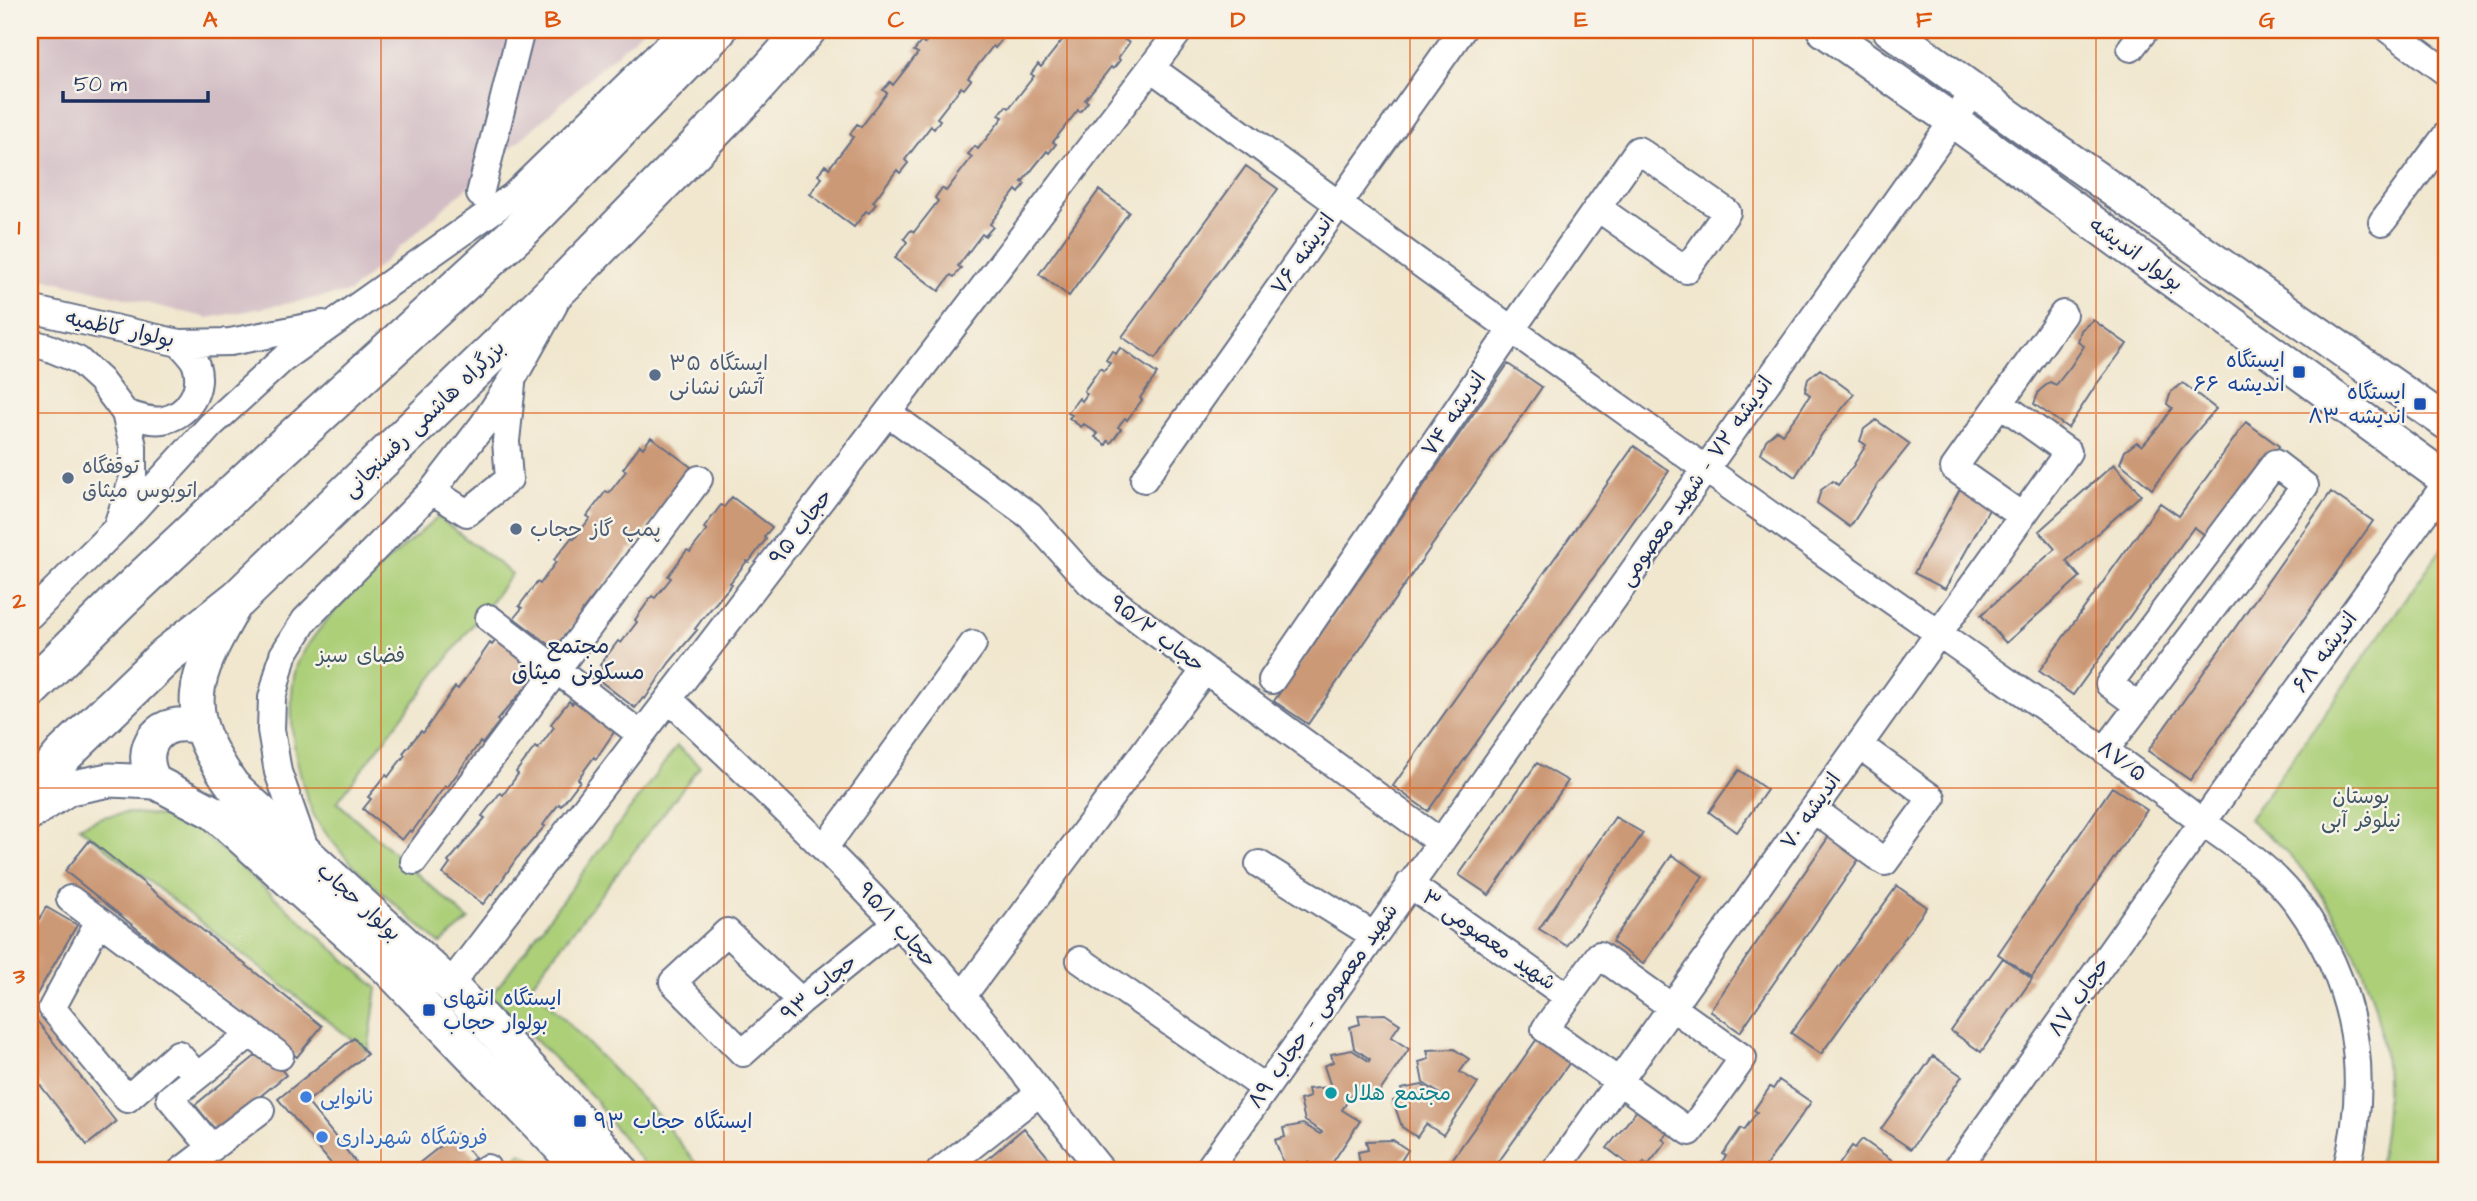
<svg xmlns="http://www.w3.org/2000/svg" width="2477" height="1201" viewBox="0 0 2477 1201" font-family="'Architects Daughter','Playpen Sans Arabic',sans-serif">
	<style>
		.industrial { fill: #d2bdc5 }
		.green { fill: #accf78; stroke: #647f6b; stroke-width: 2 }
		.building { fill: #cc9976 }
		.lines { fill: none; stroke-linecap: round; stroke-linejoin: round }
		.minor-casing { stroke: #666f86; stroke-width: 30 }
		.major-casing { stroke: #666f86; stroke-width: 37 }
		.highway-casing { stroke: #666f86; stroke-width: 42 }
		.minor { stroke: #fff; stroke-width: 26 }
		.major { stroke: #fff; stroke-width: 33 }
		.highway { stroke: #fff; stroke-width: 38 }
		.grid { fill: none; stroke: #de5710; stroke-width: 2; stroke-opacity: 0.55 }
		.transit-dot { fill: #1a4fb4; stroke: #f7f3e8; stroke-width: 2.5 }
		.service-dot { fill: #5c6f8a; stroke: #f7f3e8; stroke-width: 2.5 }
		.culture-dot { fill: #0f9aa8; stroke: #f7f3e8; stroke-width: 2.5 }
		.shop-dot { fill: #3f7fe0; stroke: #f7f3e8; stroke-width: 2.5 }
		.labels { text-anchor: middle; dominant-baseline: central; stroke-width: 5; stroke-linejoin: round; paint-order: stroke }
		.street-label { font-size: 21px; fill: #1b2f5e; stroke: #f7f3e8 }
		.transit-label { font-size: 21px; fill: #164399; stroke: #f7f3e8; text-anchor: end }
		.service-label { font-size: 21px; fill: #4e5e75; stroke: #f7f3e8; text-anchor: start }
		.park-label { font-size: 21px; fill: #3f5764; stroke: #f7f3e8 }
		.culture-label { font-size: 21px; fill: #0d838f; stroke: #f7f3e8; text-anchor: start }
		.shop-label { font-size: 21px; fill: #366cbe; stroke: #f7f3e8; text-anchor: start }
		.neighbourhood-label { font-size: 23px; fill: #1b2f5e; stroke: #f7f3e8 }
		.neatline { fill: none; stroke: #de5710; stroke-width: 2.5 }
		.grid-label { font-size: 23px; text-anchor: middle; font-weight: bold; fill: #de5710 }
	</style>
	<rect width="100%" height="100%" fill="#f7f3e8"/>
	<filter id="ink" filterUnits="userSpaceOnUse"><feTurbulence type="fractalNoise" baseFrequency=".0143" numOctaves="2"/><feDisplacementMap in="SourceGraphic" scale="14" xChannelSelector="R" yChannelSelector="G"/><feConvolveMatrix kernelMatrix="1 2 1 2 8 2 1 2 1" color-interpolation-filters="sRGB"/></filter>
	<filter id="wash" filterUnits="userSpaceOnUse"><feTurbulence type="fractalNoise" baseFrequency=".00686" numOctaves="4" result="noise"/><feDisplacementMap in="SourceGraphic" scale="28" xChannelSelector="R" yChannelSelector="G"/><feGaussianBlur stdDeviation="1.57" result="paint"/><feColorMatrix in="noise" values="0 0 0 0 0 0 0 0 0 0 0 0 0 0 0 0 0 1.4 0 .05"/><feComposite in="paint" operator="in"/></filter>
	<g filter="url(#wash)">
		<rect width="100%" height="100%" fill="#f1e7cf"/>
		<path class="industrial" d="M30,30H643L350,292L208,318L30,275Z"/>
		<path class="green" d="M438,517L512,574L337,802L469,920L440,944C398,906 351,870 319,824C305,804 292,746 292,721C291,702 291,676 300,658C329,605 392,558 438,517Z
			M2447,541V1171H2377C2404,1057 2371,950 2296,862C2283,846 2264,833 2249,819Z
			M677,746L700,766L531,985L660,1118L702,1171H650L610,1122L594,1098L491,996Z
			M126,813C152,813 173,817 197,828L377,988L368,1052L79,827L102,817Z
			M521,1153L547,1168L550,1171H505L504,1170Z"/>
		<g id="blocks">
			<path class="building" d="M936,30H1005L1000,36L1003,38L995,48L993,46L968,78L971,80L964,89L961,87L937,118L940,120L934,129L931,126L905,160L908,163L900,173L897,170L873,202L876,204L869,213L866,211L854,227L810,194L822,178L818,175L825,165L829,168L853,137L850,134L857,124L861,127L887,93L883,90L890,82L893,85L918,53L914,51L921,42L924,44Z
				M1065,30H1112L1129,43L1118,58L1120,60L1113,69L1111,67L1085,100L1088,102L1080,112L1078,110L1053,142L1056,144L1049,153L1047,151L1022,182L1025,184L1019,193L1016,190L990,224L993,227L985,236L982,234L958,266L961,268L954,277L951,275L939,291L895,258L907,242L904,239L911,230L914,232L938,201L935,198L942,188L946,191L972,157L968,154L975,146L978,149L1003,117L999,115L1006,106L1009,108L1034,76L1031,74L1038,64L1041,67L1067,34L1064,31Z
				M1246,166L1278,189L1155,359L1122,337Z
				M1099,190L1129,212L1069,296L1039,274Z
				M2093,320L2127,344L2096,385L2068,428L2034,404L2039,391L2050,382L2056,385L2071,366L2084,346L2078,342L2081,330Z
				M1120,348L1157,374L1140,398L1142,400L1127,420L1125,418L1118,427L1121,429L1111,443L1108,441L1106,445L1095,437L1098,434L1084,424L1081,427L1069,418L1072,415L1068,413L1079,398L1082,401L1087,394L1084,391L1100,368L1104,371L1110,363L1106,360L1112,351L1116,354Z
				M1508,364L1542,387L1308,724L1274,701Z
				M1820,369L1854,394L1822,434L1795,477L1761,453L1766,440L1777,430L1782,434L1797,415L1810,395L1805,391L1808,379Z
				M2183,383L2216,409L2182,448L2152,489L2120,463L2125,451L2137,442L2142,446L2158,428L2172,408L2167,404L2171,392Z
				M1876,420L1910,444L1878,484L1850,527L1817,503L1821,490L1833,481L1838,485L1853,466L1866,445L1860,441L1864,429Z
				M2246,422L2279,446L2212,540L2194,527L2073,695L2039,671L2160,503L2179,516Z
				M651,437L691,467L668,503L666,501L632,550L630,548L598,594L596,593L580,614L582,615L554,648L514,618L522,608L519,606L537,582L540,584L556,562L554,560L572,537L574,539L590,518L587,516L606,491L609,493L626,471L623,469L640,445L643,448Z
				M1634,446L1669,471L1428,811L1393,786Z
				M2114,464L2141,495L2066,561L2080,577L2006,643L1981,615L2055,549L2039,531Z
				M1961,487L1992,504L1945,589L1914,573Z
				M2331,492L2373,521L2190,780L2148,751Z
				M732,497L772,527L764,537L766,539L749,562L747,561L730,583L732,584L703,618L695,629L697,630L669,663L645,699L643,698L635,708L595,677L603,667L600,665L618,641L621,643L637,622L635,620L652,596L655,598L671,578L668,576L687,550L690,552L707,530L704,528L721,505L724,507Z
				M501,634L541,665L532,676L534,678L497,720L499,722L482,744L480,742L447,788L445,786L412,832L410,830L402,840L363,809L371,799L368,797L386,775L388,777L397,765L405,755L403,753L421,731L423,733L455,687L458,689L490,643L492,645Z
				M580,693L620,723L596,759L594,757L578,779L580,781L561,806L559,804L550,815L543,825L545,826L516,859L492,895L491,894L483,904L443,874L450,864L448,862L485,818L482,816L500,793L503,795L518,774L516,772L535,747L538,749L554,727L551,724L569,701L572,704Z
				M1537,763L1568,781L1489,895L1459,875Z
				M1739,770L1767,790L1737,832L1709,812Z
				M2112,787L2147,810L2032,977L1998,954Z
				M1615,817L1643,833L1567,946L1539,929Z
				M1830,835L1861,856L1740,1032L1710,1011Z
				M90,840L322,1026L297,1057L65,871Z
				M1672,855L1703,876L1643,964L1612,942Z
				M1897,886L1927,907L1821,1054L1791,1033Z
				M46,907L77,925L30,1006V935Z
				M2003,958L2032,979L1981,1052L1951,1031Z
				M1385,1014L1400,1024L1391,1037L1409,1049L1374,1100L1356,1088L1342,1110L1360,1121L1327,1171H1323L1308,1162L1302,1171H1293L1284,1165L1275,1140L1285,1137L1283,1128L1303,1124L1320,1134L1322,1132L1305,1121L1300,1100L1310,1097L1308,1089L1331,1087L1324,1066L1333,1062L1331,1054L1352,1050L1369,1061L1370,1059L1354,1048L1350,1027L1360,1024L1358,1015Z
				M37,1021L116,1122L87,1145L30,1072V1026Z
				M354,1038L367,1054L307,1102L363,1171H337L278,1099Z
				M1537,1039L1570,1062L1492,1171H1444Z
				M264,1049L286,1075L217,1132L195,1105Z
				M1454,1049L1469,1059L1460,1072L1478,1083L1443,1135L1426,1124L1417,1137L1402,1127L1393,1101L1403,1098L1401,1089L1422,1085L1438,1096L1440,1094L1423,1083L1419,1062L1429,1059L1427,1050Z
				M1933,1056L1962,1076L1911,1149L1881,1129Z
				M1779,1080L1811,1102L1762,1171H1715L1726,1156L1723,1154L1741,1128L1744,1130L1757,1112L1754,1110L1770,1087L1773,1089Z
				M1639,1108L1669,1131L1662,1139L1666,1142L1648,1165L1644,1162L1637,1171L1607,1148Z
				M1024,1128L1054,1164L1045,1171H973Z
				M456,1134L475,1158L458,1171H409Z
				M1862,1139L1893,1161L1885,1171H1839L1836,1169L1852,1146L1855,1148Z
				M1393,1140L1408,1150L1399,1164L1410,1171H1361L1358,1152L1368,1150L1366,1141Z"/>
		</g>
	</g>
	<g filter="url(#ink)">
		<use href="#blocks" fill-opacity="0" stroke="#666f86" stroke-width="2"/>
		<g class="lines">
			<g class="minor-casing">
				<path id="minor" d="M2389,30L2447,73
					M2131,48L2145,30
					M1151,68C1412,257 1672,448 1937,632C2023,693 2110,752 2194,816C2231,843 2270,866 2298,904C2357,986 2371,1074 2346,1171
					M480,194L521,30
					M2382,222L2447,134
					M30,309L179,343L230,342L323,324
					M30,343L47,347L78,360L100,380L125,413L133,446V478L119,520
					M2000,403L2063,314
					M125,413C137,417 150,422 163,420C188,416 204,389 196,365C193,356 186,350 179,343
					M888,413L1030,516L1090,583L1205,670L1439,841
					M1144,479L1462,30
					M432,491L467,513L509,479L506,441L512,384
					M30,615L116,529L211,425L283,359L513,196L684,30
					M489,618L641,735
					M1272,680L1512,329L1638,150L1727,212L1686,270L1598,208
					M669,699C770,795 872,890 963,997C1011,1054 1056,1114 1102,1171
					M2106,749L2305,486L2275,463L2109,684L2139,706
					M1813,809L1885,862L1932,798L1859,745
					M825,847L973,644
					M306,851L278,772L271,730L272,698L283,655L305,620L432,491L483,425L512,380L554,305
					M414,861L699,479
					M1259,864L1373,935
					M1409,884L1568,997
					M70,899L280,1056
					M99,921L52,1008L127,1099L178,1054L197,1076
					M1599,955L1743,1058L1690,1132L1545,1029Z
					M1080,960L1265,1088
					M450,985L1180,30
					M962,997L1205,670
					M801,1001L727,932L673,982L743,1053L801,1001L896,924
					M212,1148L170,1098L250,1034
					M181,1171L261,1110
					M483,1171L487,1168
					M940,1171L1039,1093
					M1207,1171L1975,90
					M1555,1171L2068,452L2000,403L1954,468L2022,516
					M1955,1171L2203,822L2447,482"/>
			</g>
			<g class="major-casing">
				<path id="major" d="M1824,30L1952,120L2447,480
					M1890,30L2056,150L2447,423
					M236,603C192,680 178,709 233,786L450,985L580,1121L622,1171
					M155,782C134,747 161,714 200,728
					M30,813L69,788L109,780L155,782L214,813L387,968L559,1146L580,1171"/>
			</g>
			<g class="highway-casing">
				<path id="highway" d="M30,689L118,602L254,474L523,228L717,30
					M30,795L63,755L166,656L238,599L569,278L747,96L806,30"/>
			</g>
			<use href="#minor" class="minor"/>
			<use href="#major" class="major"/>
			<use href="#highway" class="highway"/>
		</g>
	</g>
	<path class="grid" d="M381,30V1171M724,30V1171M1067,30V1171M1410,30V1171M1753,30V1171M2096,30V1171M30,413H2447M30,788H2447"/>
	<g class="transit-dot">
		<rect x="2292" y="365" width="14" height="14" rx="3.5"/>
		<rect x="2413" y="397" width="14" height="14" rx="3.5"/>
		<rect x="422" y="1003" width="14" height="14" rx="3.5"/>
		<rect x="573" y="1114" width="14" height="14" rx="3.5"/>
	</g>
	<g class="service-dot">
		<circle cx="655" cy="375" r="7"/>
		<circle cx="68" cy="478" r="7"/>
		<circle cx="516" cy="529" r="7"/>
	</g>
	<circle class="culture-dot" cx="1331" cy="1093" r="7"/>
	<g class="shop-dot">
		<circle cx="306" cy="1097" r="7"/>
		<circle cx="322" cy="1137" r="7"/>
	</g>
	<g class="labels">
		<g class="street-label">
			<text transform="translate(1303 254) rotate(-55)">اندیشه ۷۶</text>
			<text transform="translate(2136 254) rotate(36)">بولوار اندیشه</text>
			<text transform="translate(120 329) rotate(12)">بولوار کاظمیه</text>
			<text transform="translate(1454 414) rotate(-56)">اندیشه ۷۴</text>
			<text transform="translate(424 419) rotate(-44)">بزرگراه هاشمی رفسنجانی</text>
			<text transform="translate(1696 481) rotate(-55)">اندیشه ۷۲ - شهید معصومی</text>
			<text transform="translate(801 527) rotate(-53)">حجاب ۹۵</text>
			<text transform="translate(1157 634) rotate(37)">حجاب ۹۵/۲</text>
			<text transform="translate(2325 652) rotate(-54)">اندیشه ۶۸</text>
			<text transform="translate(2122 761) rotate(36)">۸۷/۵</text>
			<text transform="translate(1811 811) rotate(-55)">اندیشه ۷۰</text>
			<text transform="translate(359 902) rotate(42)">بولوار حجاب</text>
			<text transform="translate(897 925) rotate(48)">حجاب ۹۵/۱</text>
			<text transform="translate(1489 940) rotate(35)">شهید معصومی ۳</text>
			<text transform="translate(819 988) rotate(-40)">حجاب ۹۳</text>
			<text transform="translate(2079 997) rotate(-55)">حجاب ۸۷</text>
			<text transform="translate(1323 1006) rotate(-55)">شهید معصومی - حجاب ۸۹</text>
		</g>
		<g class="transit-label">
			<text x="2285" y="360">ایستگاه<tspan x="2285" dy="24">اندیشه ۶۶</tspan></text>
			<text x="2406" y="392">ایستگاه<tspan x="2406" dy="24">اندیشه ۸۳</tspan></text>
			<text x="443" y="998" text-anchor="start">ایستگاه انتهای<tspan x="443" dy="24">بولوار حجاب</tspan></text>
			<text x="594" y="1121" text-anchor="start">ایستگاه حجاب ۹۳</text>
		</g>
		<g class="service-label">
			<text x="669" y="363">ایستگاه ۳۵<tspan x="669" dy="24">آتش نشانی</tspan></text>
			<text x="82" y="466">توقفگاه<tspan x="82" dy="24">اتوبوس میثاق</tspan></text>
			<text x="530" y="529">پمپ گاز حجاب</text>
		</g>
		<g class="park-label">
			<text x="361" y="655">فضای سبز</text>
			<text x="2361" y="796">بوستان<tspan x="2361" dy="24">نیلوفر آبی</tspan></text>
		</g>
		<g class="culture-label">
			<text x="1345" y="1093">مجتمع هلال</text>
		</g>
		<g class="shop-label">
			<text x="320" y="1097">نانوایی</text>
			<text x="336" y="1137">فروشگاه شهرداری</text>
		</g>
		<g class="neighbourhood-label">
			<text x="578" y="646">مجتمع<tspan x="578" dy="26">مسکونی میثاق</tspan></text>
		</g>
	</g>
	<rect width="2477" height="1201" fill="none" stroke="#f7f3e8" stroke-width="77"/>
	<path d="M63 91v10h145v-10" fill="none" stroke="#1b2f5e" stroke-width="3.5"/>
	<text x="74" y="91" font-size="21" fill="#1b2f5e" stroke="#f7f3e8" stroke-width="5" paint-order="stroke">50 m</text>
	<rect x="38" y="38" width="2400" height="1124" class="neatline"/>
	<g class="grid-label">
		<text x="210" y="27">A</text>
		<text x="553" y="27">B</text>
		<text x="896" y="27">C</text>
		<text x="1238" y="27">D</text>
		<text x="1581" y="27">E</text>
		<text x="1924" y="27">F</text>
		<text x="2267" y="27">G</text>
		<text x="19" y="234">1</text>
		<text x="19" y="608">2</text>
		<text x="19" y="983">3</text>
	</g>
</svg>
